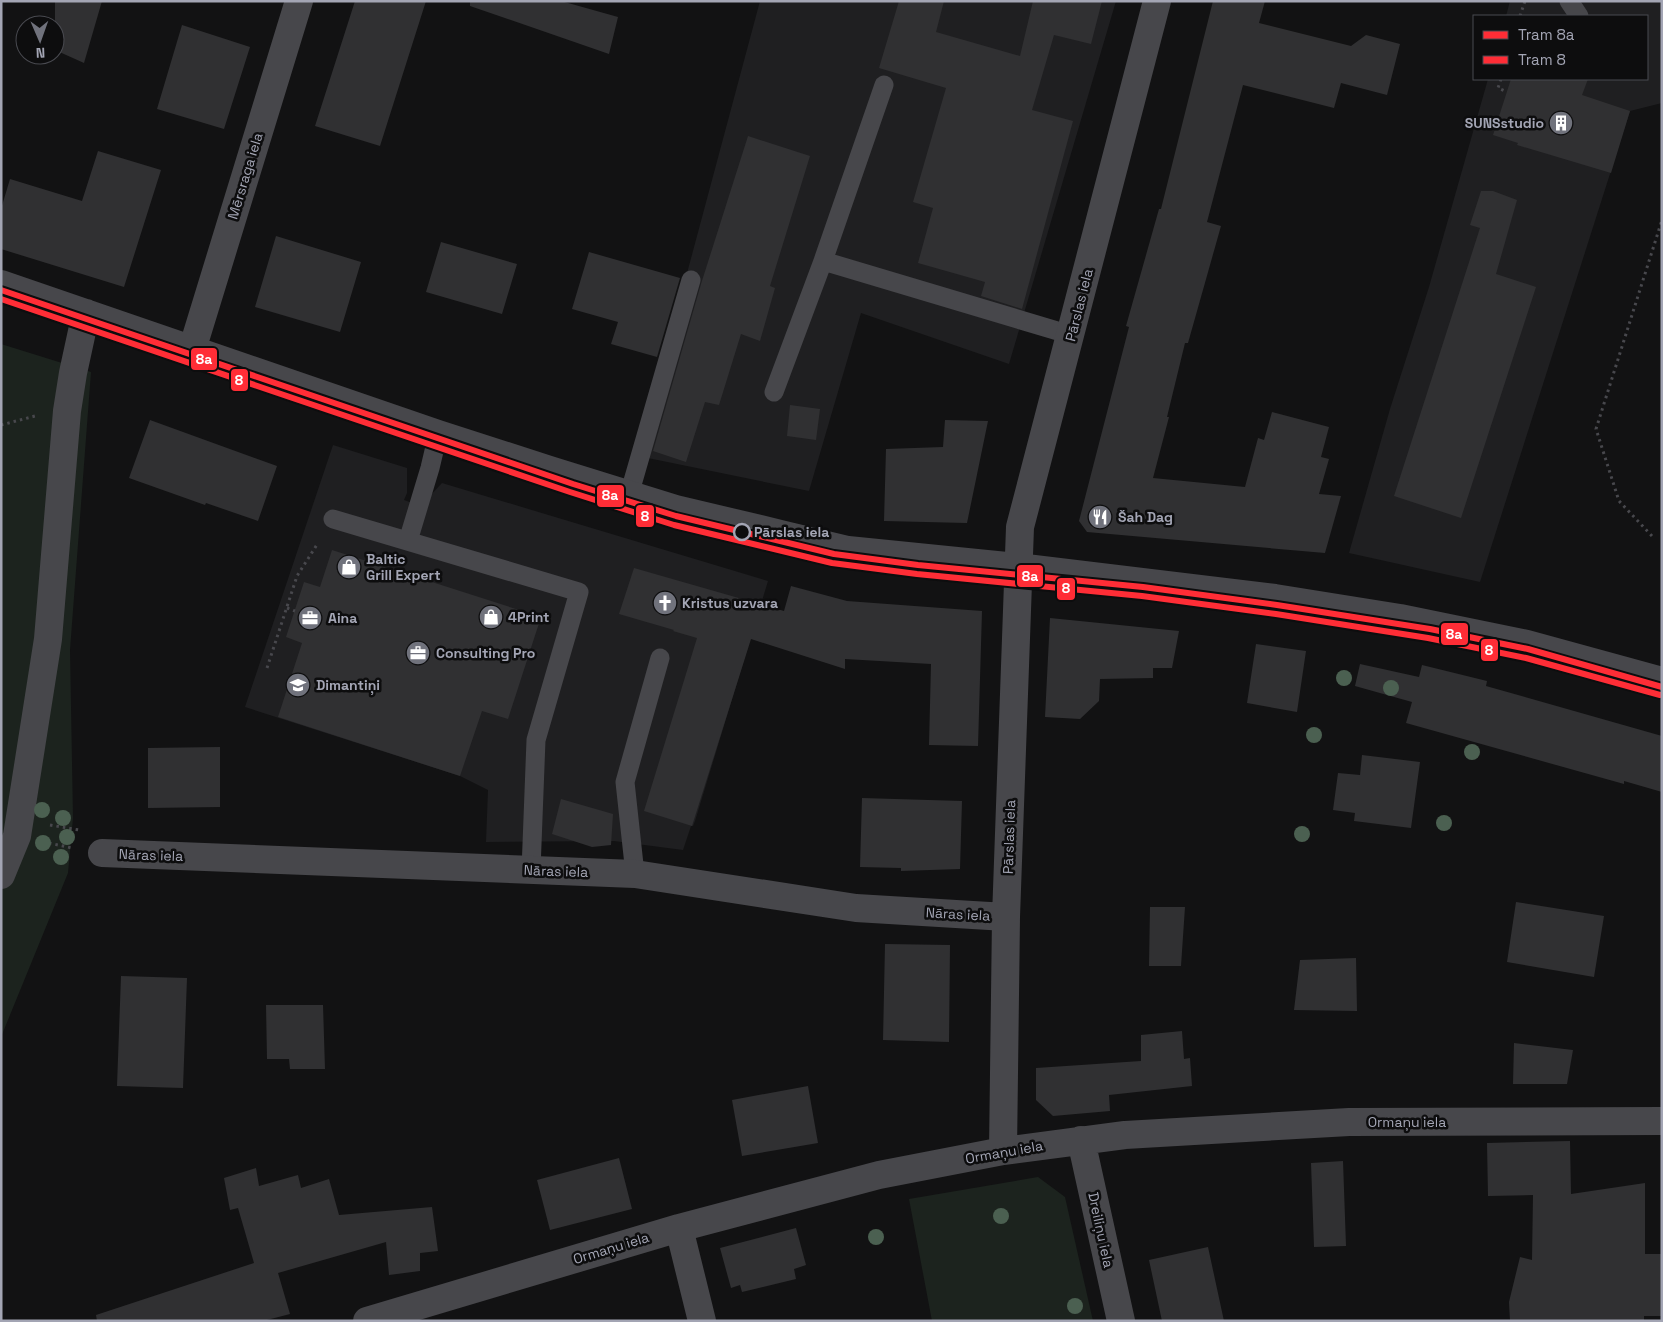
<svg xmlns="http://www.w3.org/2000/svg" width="1663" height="1322" viewBox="0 0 1663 1322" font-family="'Space Grotesk',sans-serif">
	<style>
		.built { fill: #1f1f21 }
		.green { fill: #1c231e }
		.building { fill: #303032 }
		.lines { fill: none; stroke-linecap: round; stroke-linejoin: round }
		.path { stroke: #48484d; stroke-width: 3; stroke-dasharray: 2.5 4; stroke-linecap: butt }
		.service { stroke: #47474b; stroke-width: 19 }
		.minor { stroke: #47474b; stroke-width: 28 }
		.tram-1-casing { stroke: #0d0d0e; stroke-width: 10 }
		.tram-2-casing { stroke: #0d0d0e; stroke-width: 10 }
		.tram-1 { stroke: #ff2d36; stroke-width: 6 }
		.tram-2 { stroke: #ff2d36; stroke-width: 6 }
		.tree { fill: #4b6051 }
		.stop-dot { fill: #0d0d0e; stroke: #a3a5b4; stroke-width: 2.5 }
		.labels { text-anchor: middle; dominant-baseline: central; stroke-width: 5; stroke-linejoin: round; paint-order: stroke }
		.poi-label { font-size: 14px; font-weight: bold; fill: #a3a5b4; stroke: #0d0d0e; text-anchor: start }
		.street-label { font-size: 14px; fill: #a3a5b4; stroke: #0d0d0e }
		.stop-label { font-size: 14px; font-weight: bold; fill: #a3a5b4; stroke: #0d0d0e; text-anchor: start }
		.line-badge { stroke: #0d0d0e; stroke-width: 2 }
		.badge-label { font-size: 14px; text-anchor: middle; font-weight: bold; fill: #fff }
	</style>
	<rect width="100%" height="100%" fill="#121213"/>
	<path class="built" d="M760,1H1116L1009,364L861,313L809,491L638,456Z
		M1510,1H1662V103L1630,111L1480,582L1349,553L1390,409L1429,287L1488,79H1647V16H1506Z
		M333,445L407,468V493L404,500L418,505L428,498L442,483L768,581L695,821L693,826H691L683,850L614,841L486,842L488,790L460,776L245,707Z"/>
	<path class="green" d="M1,344L91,372L70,650L73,818L68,873L1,1037Z
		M1038,1177L1065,1197L1093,1321H932L909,1199Z"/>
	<path class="building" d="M55,1H102L84,63L55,50Z
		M355,1H426L380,146L315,126Z
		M470,1H561L618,17L609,54L470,6Z
		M899,1H944L936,32L1020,56L1033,1H1102L1091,44L1054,35L1032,110L1073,121L1022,309L981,296L985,282L918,263L933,208L913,202L946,88L879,68Z
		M1213,1H1265L1259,23L1351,46L1366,35L1400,44L1387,95L1341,83L1334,108L1243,85L1207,222L1221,226L1188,343H1185L1167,417H1169L1153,478L1245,487L1258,438L1264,440L1272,412L1329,427L1321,457L1329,459L1319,494L1341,496L1325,553L1087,532L1079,521L1129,327L1126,326L1159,209H1161Z
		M182,25L250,47L224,129L157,109Z
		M1511,79H1588L1582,95L1630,111L1611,173L1517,145L1518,143L1493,135Z
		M748,136L810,156L770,286L775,288L760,341L741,334L719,405L705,402L686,462L653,451L701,284Z
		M98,151L161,170L124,287L1,249V209L10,179L82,201Z
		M1481,191H1493L1517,200L1496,274L1536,287L1461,518L1394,496L1480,228L1470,225Z
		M276,236L361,262L340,332L255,307Z
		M441,242L517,264L502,314L426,292Z
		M589,252L680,278L657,357L611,344L618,322L572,309Z
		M790,405L820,409L816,440L787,436Z
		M150,420L277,466L258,521L206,503L205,505L129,478Z
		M945,420L988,421L967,523L884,521L886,449L943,447Z
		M332,550L541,617L508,719L482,711L460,776L278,717L302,643L286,637L304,582L320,587Z
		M634,568L784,611L791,586L847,601L982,611L978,746L929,745L931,664L845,659V669L751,639L692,826L644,811L697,638L673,631L674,630L619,614Z
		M1050,618L1179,631L1172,668H1153V678L1100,679L1099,701L1080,719L1045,717Z
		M1256,644L1306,651L1297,712L1247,703Z
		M1360,664L1419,677L1422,665L1487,681L1486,686L1662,736V792L1624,781V784L1406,723L1412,702L1355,686Z
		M220,747V807L148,808V748Z
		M1362,755L1420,762L1411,828L1354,821L1355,813L1333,810L1338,773L1360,775Z
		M862,798L962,801L960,869L901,871V868L860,867Z
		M561,799L613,814L611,845L592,847L552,834Z
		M1516,902L1604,916L1594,977L1507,962Z
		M1150,907H1185L1181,966H1149Z
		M885,944L950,945L949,1042L883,1040Z
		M1356,958L1357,1011L1294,1010L1300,960Z
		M121,976L187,978L183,1088L117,1086Z
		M266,1005H323L325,1069H290L289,1059H267Z
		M1182,1031L1184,1059L1190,1058L1192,1086L1109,1095L1110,1111L1053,1116L1036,1100V1068L1141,1061V1035Z
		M1514,1043L1573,1050L1567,1084H1513Z
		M808,1086L818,1143L742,1156L732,1100Z
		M1570,1141L1571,1194L1645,1183V1254H1662V1316H1644V1321H1510L1509,1302L1520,1257L1532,1260L1533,1195L1488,1196L1487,1143Z
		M619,1158L632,1209L550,1230L537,1180Z
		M1343,1161L1346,1246L1314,1247L1311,1163Z
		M256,1168L259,1186L298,1175L301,1188L329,1179L339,1215L432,1207L438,1251L420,1253V1271L389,1275L386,1242L278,1273L290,1314L263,1321H97L96,1315L254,1263L238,1208L230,1210L224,1178Z
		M796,1228L806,1265L794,1269L796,1279L742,1292L740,1285L731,1288L720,1248Z
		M1208,1247L1224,1321H1162L1149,1260Z"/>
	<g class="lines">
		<path class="path" d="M1520,16L1525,1
			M1501,79L1498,88L1507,92
			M1,425L35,416
			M1652,536L1619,501L1596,429L1662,220
			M287,608L295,611
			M267,668L297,576L318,543
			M50,825L79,830
			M49,843L72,848"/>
		<path class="service" d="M1569,1L1579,16
			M823,261L1071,335
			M774,392L823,261L884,85
			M629,495L691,280
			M333,519L579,592L536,740L531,870
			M408,541L430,468L438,434
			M635,874L625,782L660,658"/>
		<path class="minor" d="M1,284L438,434L550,470L676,509L785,535L848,550L1018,567L1275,598L1400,618L1527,644L1662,681
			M192,350L299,1
			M102,853L635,874L856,908L1006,917
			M1,875L17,836L48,639L67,411L73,373L86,313
			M1081,1140L1121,1321
			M1003,1151L1006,917L1020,527L1157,1
			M679,1228L702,1321
			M367,1321L679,1228L879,1175L1003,1151L1125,1135L1349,1122L1662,1121"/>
		<g class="tram-1-casing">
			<path id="tram-1" d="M1,290L573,484L676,516L834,554L918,565L1143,587L1277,605L1430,629L1528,649L1662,687"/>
		</g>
		<g class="tram-2-casing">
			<path id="tram-2" d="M1,299L570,492L674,525L832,563L917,574L1142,596L1276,614L1428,638L1526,658L1660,695"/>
		</g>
		<use href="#tram-1" class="tram-1"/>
		<use href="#tram-2" class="tram-2"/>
	</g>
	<g class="tree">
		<circle cx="1344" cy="678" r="8"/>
		<circle cx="1391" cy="688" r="8"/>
		<circle cx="1314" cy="735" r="8"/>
		<circle cx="1472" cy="752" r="8"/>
		<circle cx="42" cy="810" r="8"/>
		<circle cx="63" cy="818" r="8"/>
		<circle cx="1444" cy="823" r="8"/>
		<circle cx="1302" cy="834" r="8"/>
		<circle cx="67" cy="837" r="8"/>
		<circle cx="43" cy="843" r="8"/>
		<circle cx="61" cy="857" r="8"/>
		<circle cx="1001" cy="1216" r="8"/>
		<circle cx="876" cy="1237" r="8"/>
		<circle cx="1075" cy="1306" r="8"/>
	</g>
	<defs>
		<g id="building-disc" transform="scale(1.25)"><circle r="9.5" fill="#70727c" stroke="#0d0d0e"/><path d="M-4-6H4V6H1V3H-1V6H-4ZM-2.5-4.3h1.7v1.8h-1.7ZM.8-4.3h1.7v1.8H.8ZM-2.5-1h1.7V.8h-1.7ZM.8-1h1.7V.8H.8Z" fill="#fff"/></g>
		<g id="restaurant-disc" transform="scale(1.25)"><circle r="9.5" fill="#70727c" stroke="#0d0d0e"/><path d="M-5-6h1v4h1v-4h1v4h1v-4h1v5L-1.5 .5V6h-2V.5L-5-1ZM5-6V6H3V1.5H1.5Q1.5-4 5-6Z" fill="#fff"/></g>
		<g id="shop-disc" transform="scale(1.25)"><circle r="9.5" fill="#70727c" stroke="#0d0d0e"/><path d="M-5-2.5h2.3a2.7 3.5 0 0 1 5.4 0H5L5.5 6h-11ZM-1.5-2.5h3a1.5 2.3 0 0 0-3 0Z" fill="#fff"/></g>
		<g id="church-disc" transform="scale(1.25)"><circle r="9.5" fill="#70727c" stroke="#0d0d0e"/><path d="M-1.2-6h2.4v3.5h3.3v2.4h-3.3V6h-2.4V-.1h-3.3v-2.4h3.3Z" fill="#fff"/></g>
		<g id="office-disc" transform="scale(1.25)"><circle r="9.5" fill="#70727c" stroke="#0d0d0e"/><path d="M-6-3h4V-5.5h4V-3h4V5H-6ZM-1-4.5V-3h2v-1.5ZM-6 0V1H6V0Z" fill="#fff"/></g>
		<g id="school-disc" transform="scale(1.25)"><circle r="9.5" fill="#70727c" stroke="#0d0d0e"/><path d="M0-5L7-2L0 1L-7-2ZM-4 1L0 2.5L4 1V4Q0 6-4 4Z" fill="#fff"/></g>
	</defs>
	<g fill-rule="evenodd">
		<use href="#building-disc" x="1561" y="123"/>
		<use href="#restaurant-disc" x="1100" y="517"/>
		<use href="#shop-disc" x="349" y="567"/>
		<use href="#church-disc" x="665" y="603"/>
		<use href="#shop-disc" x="491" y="617"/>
		<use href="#office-disc" x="310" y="618"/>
		<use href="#office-disc" x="418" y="653"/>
		<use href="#school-disc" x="298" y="685"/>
	</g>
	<circle class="stop-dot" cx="742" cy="532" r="8"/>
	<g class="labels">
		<g class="poi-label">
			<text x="1544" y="123" text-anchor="end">SUNSstudio</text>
			<text x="1118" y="517">Šah Dag</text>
			<text x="366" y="559">Baltic<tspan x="366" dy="16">Grill Expert</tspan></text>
			<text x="682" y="603">Kristus uzvara</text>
			<text x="508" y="617">4Print</text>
			<text x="328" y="618">Aina</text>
			<text x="436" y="653">Consulting Pro</text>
			<text x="316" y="685">Dimantiņi</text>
		</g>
		<g class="street-label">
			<text transform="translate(245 176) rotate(-73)">Mērsraga iela</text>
			<text transform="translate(1079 305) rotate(-76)">Pārslas iela</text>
			<text transform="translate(1009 837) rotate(-88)">Pārslas iela</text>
			<text transform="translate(151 855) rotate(2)">Nāras iela</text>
			<text transform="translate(556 871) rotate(2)">Nāras iela</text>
			<text transform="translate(958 914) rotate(3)">Nāras iela</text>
			<text x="1407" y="1122">Ormaņu iela</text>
			<text transform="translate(1004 1152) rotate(-10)">Ormaņu iela</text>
			<text transform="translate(1101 1230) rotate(78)">Dreiliņu iela</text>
			<text transform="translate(611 1248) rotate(-17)">Ormaņu iela</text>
		</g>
		<g class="stop-label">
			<text x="754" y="532">Pārslas iela</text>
		</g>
	</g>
	<g class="line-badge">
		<rect x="190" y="347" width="28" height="24" rx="5" fill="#ff2d36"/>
		<rect x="230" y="368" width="19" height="24" rx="5" fill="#ff2d36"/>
		<rect x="596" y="484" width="29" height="24" rx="5" fill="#ff2d36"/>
		<rect x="635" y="504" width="20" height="24" rx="5" fill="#ff2d36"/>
		<rect x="1016" y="564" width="28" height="24" rx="5" fill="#ff2d36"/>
		<rect x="1056" y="577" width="20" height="24" rx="5" fill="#ff2d36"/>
		<rect x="1440" y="622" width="29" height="24" rx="5" fill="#ff2d36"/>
		<rect x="1480" y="638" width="19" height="24" rx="5" fill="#ff2d36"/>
	</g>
	<g class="badge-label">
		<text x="204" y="364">8a</text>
		<text x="239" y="385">8</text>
		<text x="610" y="500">8a</text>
		<text x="645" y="521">8</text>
		<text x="1030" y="581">8a</text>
		<text x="1066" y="593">8</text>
		<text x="1454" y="639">8a</text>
		<text x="1489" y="655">8</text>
	</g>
	<rect width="1663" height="1322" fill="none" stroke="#a3a5b4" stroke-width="5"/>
	<rect x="1473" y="15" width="175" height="65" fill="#0d0d0e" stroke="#494a50"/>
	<rect x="1483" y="31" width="25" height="8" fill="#ff2d36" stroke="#494a50"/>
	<text x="1518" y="40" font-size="15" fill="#a3a5b4">Tram 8a</text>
	<rect x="1483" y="56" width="25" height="8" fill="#ff2d36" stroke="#494a50"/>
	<text x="1518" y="65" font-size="15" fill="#a3a5b4">Tram 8</text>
	<g transform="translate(40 40) rotate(178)"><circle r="24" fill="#0d0d0e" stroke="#494a50"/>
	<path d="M0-4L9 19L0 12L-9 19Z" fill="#70727c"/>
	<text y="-8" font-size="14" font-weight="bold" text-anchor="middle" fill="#a3a5b4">N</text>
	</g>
</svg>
